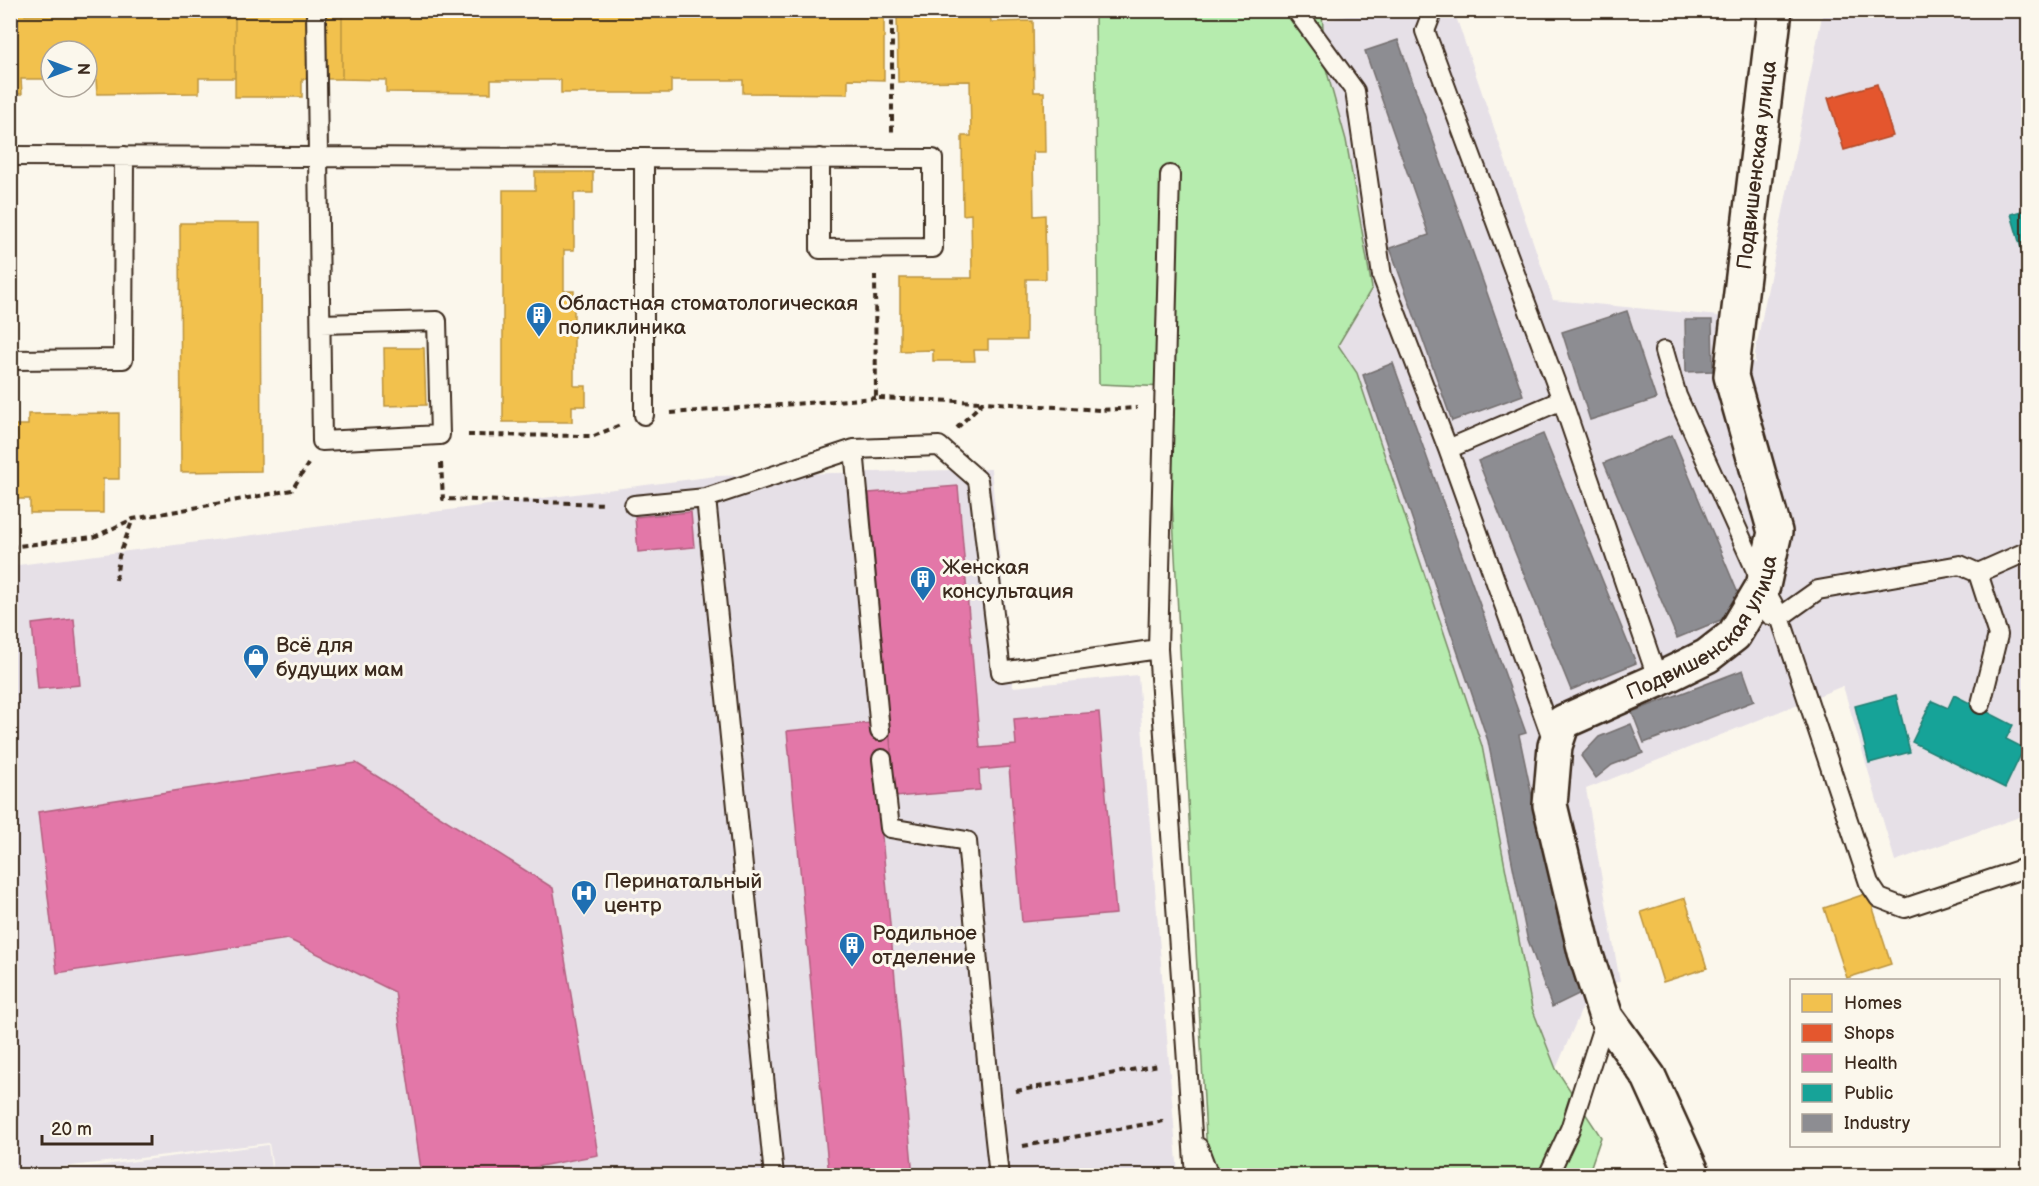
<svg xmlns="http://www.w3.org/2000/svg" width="2039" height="1186" viewBox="0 0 2039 1186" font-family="'Balsamiq Sans',sans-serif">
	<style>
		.built { fill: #e6e0e7 }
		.green { fill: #b6ecae; stroke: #788b66; stroke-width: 1.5 }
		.homes { fill: #f2c14e; stroke: #bb9440; stroke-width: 1.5 }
		.shops { fill: #e4572e; stroke: #b14a29; stroke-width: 1.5 }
		.health { fill: #e377a8; stroke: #b1607f; stroke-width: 1.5 }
		.public { fill: #17a398; stroke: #227f73; stroke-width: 1.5 }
		.industry { fill: #8d8d92; stroke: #746f6f; stroke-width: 1.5 }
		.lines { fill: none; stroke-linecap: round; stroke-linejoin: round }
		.lane-casing { stroke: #3b2a1e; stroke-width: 22 }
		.street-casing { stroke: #3b2a1e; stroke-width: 38 }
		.path { stroke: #3b2a1e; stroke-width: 4; stroke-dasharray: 6 4.5; stroke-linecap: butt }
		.lane { stroke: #fbf7ec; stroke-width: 18 }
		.street { stroke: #fbf7ec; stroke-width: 33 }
		.labels { text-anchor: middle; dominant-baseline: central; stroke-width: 6; stroke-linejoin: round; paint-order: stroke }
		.street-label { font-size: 21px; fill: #3b2a1e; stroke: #fbf7ec }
		.poi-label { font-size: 21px; fill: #3b2a1e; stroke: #fbf7ec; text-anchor: start }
	</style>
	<rect width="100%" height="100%" fill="#fbf7ec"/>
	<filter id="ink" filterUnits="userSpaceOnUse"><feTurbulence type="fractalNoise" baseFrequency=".0167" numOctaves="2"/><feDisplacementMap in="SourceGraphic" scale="12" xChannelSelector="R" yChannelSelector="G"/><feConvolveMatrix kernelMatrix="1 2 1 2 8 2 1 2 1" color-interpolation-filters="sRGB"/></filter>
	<g filter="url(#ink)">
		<path class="built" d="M1372,11H1454L1553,300L1719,316L1755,364V353L1823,11H2028V814L1895,861L1843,686L1586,789L1620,982L1592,985L1556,1069L1532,1008L1482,746L1357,373L1338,345L1372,288L1346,140L1325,65L1322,21Z
			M991,469L1013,687L1138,675L1178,1175L274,1176L269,1143L11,1173L10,566L716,476Z
			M268,1145L272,1175H22Z"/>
		<path class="green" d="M1095,11H1322L1325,65L1346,140L1372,288L1338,345L1357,373L1482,746L1532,1008L1556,1069L1601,1137L1588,1175H1208L1166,387L1099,384Z"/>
		<path class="homes" d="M10,10H25V15L90,14V10H201V13H235V78H199V93L97,94L96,79H87V51H51V79H21L22,94H10Z
			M235,10H342V79H302V97H235Z
			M381,10H489V14H565V10H673V14H743V10H851V14H884V80L848,79V94L743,93V80H671V93H561V80H491V93L386,92V80L342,79V14H381Z
			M990,10L991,22L1033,21L1034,92H1044L1045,152H1033L1034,216L1045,215L1046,279H1026V340H988V350H974L975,361H933V350L900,351V278H972L971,214L963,215L962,136H971L970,81L898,82L897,11Z
			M535,172H593V193H574V250H564V291H574V386H586V406H572V422H503V190H535Z
			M180,223H260L261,471L181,472Z
			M384,348H424L426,405L385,406Z
			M119,413V479H103V513H30V499H10V425H28V414Z
			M1868,893L1891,964L1847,978L1824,908Z
			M1685,898L1707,968L1663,982L1641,912Z"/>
		<path class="shops" d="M1877,84L1893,136L1844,150L1828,98Z"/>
		<path class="health" d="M958,486L980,748L1016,745L1014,719L1099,712L1116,914L1022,922L1009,767L979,770L980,790L895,797L869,493Z
			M691,512L694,547L638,552L635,517Z
			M74,619L80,685L38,689L32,624Z
			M870,723V732L889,730L892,758L875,760L913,1176H829L787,731Z
			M356,763L553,888L598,1155L489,1176H422L395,992L288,939L57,973L38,812Z"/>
		<path class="public" d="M2028,209V272L2011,214Z
			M1896,695L1910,752L1869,763L1855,706Z
			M1954,695L2013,725L2006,739L2024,748L2005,788L1912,742L1932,701L1948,708Z
			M2028,766V790L2021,768Z"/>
		<path class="industry" d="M1398,40L1523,395L1452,421L1390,248L1429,235L1365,51Z
			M1627,311L1656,399L1590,420L1562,332Z
			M1685,320H1712L1713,371L1686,372Z
			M1393,363L1526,733L1519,735L1559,924L1585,991L1552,1007L1527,937L1488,741L1363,375Z
			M1543,434L1636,663L1571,690L1478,461Z
			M1672,435L1745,610L1677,638L1604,463Z
			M1743,670L1754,701L1644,743L1632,712Z
			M1631,724L1643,753L1612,765L1596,778L1581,756L1599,737Z"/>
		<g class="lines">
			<g class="lane-casing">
				<path id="lane" d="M316,10L322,441L440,435L437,321L321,324
					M1296,10L1355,91L1382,276L1448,449L1554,744
					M1433,10L1425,31L1562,400L1658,680
					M10,156C318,156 626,156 933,159V248L820,249V158
					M644,158V415
					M1170,175L1158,649L1195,1176
					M1664,351L1677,396L1763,586L1780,617L1869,883L1879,898L1905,908L2028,867
					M10,360L123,359L124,156
					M854,449L880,731
					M1448,449L1562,400
					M634,505L706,498
					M1978,573L1998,635L1981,704
					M1770,615L1780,617L1818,590L1960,565L1978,573L2028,551
					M882,759L890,828L967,841L990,1095L999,1176
					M1198,1147L1209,1176
					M774,1176L706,498L854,449L939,446L978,480L1001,672L1158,649
					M1548,1176L1570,1129L1606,1017"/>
			</g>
			<g class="street-casing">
				<g id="street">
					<path id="s1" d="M1694,1176L1649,1077L1606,1017L1585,952L1550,805L1555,746L1563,722L1658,680L1707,656L1734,635L1763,586L1775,532L1731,376L1775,10"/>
				</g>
			</g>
			<path class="path" d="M892,10V133
				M875,275L876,398L983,402
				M671,413L876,398
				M957,428L983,402L1100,410L1137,408
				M468,435L594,436L620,425
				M441,463L443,499L606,504
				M10,547L94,537L133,519L292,490L308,464
				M116,580L119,556L133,519
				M1016,1091L1159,1065
				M1023,1146L1164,1121"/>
			<use href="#lane" class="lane"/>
			<use href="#street" class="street"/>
		</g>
	</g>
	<defs>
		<g id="building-pin" transform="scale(1.35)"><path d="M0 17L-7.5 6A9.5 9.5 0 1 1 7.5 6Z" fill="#1f6fb2" stroke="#fbf7ec"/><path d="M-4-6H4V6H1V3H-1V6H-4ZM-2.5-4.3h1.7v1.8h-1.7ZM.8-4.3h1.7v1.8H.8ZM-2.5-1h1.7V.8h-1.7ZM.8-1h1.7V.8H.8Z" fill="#fff"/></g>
		<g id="shop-pin" transform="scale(1.35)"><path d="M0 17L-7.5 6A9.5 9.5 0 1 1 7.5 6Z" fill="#1f6fb2" stroke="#fbf7ec"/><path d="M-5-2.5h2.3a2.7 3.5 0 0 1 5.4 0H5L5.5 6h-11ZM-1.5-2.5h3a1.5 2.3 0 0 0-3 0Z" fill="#fff"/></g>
		<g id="hospital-pin" transform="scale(1.35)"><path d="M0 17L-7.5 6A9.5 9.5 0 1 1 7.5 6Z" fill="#1f6fb2" stroke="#fbf7ec"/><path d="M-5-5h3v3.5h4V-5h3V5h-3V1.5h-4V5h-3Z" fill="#fff"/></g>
	</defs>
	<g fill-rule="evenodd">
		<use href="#building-pin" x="539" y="315"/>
		<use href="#building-pin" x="923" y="579"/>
		<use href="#shop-pin" x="256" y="657"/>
		<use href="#hospital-pin" x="584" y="893"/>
		<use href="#building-pin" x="852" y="945"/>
	</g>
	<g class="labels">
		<g class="street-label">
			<text stroke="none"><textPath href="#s1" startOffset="1166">Подвишенская улица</textPath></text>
			<text stroke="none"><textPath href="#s1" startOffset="662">Подвишенская улица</textPath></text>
		</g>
		<g class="poi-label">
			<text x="558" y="303">Областная стоматологическая<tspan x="558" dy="24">поликлиника</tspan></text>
			<text x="942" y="567">Женская<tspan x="942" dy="24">консультация</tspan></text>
			<text x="276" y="645">Всё для<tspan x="276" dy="24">будущих мам</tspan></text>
			<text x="604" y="881">Перинатальный<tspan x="604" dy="24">центр</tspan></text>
			<text x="872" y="933">Родильное<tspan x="872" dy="24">отделение</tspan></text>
		</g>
	</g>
	<rect width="2039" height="1186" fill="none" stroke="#fbf7ec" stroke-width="36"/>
	<rect x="18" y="18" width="2003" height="1150" fill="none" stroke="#3b2a1e" stroke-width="2" filter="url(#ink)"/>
	<rect x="1790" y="979" width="210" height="168" fill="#fbf7ec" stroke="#aea59a" stroke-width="1.5"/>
	<rect x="1802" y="994" width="30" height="18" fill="#f2c14e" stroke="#aea59a" stroke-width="1.5"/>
	<text x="1844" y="1009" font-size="18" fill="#3b2a1e">Homes</text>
	<rect x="1802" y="1024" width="30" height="18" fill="#e4572e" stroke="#aea59a" stroke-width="1.5"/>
	<text x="1844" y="1039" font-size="18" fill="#3b2a1e">Shops</text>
	<rect x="1802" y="1054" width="30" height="18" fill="#e377a8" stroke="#aea59a" stroke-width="1.5"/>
	<text x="1844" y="1069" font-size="18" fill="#3b2a1e">Health</text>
	<rect x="1802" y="1084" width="30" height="18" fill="#17a398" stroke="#aea59a" stroke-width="1.5"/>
	<text x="1844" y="1099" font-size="18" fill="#3b2a1e">Public</text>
	<rect x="1802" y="1114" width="30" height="18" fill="#8d8d92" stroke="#aea59a" stroke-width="1.5"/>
	<text x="1844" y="1129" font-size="18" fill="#3b2a1e">Industry</text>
	<g transform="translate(69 69) rotate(90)"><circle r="28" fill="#fbf7ec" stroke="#aea59a" stroke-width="1.5"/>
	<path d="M0-4.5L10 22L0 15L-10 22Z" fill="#1f6fb2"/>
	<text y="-9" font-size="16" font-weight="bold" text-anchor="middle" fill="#3b2a1e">N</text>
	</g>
	<path d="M42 1135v9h110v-9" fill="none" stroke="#3b2a1e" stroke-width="3"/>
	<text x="51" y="1135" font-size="18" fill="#3b2a1e" stroke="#fbf7ec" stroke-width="4.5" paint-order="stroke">20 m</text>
</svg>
